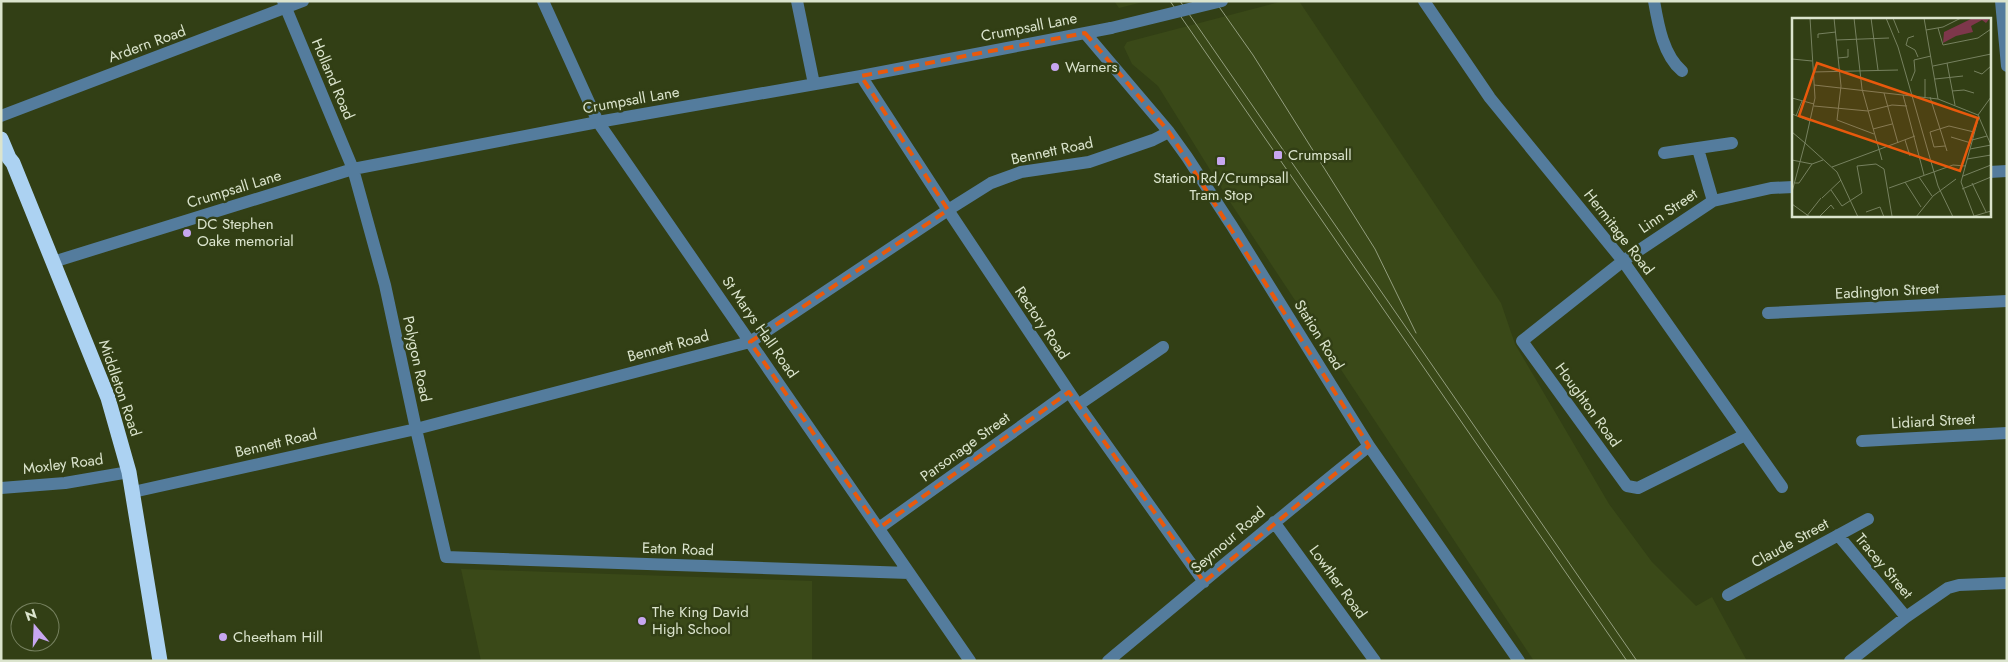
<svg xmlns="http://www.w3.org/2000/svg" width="2008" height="662" viewBox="0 0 2008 662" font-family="Jost,sans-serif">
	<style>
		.built { fill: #3a4918 }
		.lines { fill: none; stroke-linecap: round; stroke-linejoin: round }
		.minor { stroke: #547c9d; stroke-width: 12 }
		.highway { stroke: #acd2f2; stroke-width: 15 }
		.tram { stroke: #939e7e; stroke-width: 1 }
		.minor-bridge { stroke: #547c9d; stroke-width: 12 }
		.marked { fill: none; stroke: #e8590c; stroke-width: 4; stroke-dasharray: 10 6; stroke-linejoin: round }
		.poi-dot { fill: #c7a6f0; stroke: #323f15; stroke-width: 2 }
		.labels { text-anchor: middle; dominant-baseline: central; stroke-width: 5; stroke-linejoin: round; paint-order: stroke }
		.street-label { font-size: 15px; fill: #dbe4cd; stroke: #323f15 }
		.poi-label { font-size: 15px; fill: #dbe4cd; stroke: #323f15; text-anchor: start }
		.inset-road { fill: none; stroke: #76815f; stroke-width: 1 }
		.view { fill: #e8590c; fill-opacity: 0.15; stroke: #e8590c; stroke-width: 2.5 }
		.inset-edge { fill: none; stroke: #dbe4cd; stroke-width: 2.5 }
	</style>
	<rect width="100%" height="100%" fill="#323f15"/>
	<path class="built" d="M1114,1H1147L1119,8Z
		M1283,1H1299L1501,303L1515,344L1609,504L1652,562L1696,606L1712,597L1747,661H1534L1232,205L1158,86L1132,64L1124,47L1127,42Z
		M461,569L812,581V661H481Z"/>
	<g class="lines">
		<path class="minor" d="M283,1L353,169L385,285L416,429L446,557L909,573
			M543,1L598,122L970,661
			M797,1L814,84
			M1424,1L1490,98L1623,261L1782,487
			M1654,1C1658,24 1663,55 1682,71
			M2001,1L2007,66
			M1085,33L1169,132L1187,157L1232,226L1369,446L1519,661
			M861,76L948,210L1078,405L1204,582
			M1,116L303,1
			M1698,149L1713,201
			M1664,153L1732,143
			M1989,172L2007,171
			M53,262L353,169L598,122L861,76L1111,28
			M1768,313L2007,301
			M1078,405L1163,347
			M1745,435L1638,488L1627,486L1522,341L1623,261L1713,201L1771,188L1793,187
			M1862,441L2007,433
			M1,488L65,483L129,472
			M133,492L416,429L750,342L948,210L991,183L1021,172L1089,162L1153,140L1169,132
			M1274,522L1375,661
			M879,528L1069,392
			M1838,535L1906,617
			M1728,595L1868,519
			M1108,661C1195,589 1281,516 1369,446
			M1850,661L1906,617L1948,588L1959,585L2007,583"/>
		<path class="highway" d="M1,139L9,158L13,163L108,398L129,472L160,661"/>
		<path class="tram" d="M1170,1L1627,661
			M1180,1L1637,661
			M1215,1L1253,55L1375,249L1416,333"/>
		<path class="minor-bridge" d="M1111,28L1222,1"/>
	</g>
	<path class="marked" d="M1085,33L1169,132L1369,446L1204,582L1069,392L879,528L750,342L948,210L861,76Z"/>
	<g class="poi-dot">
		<circle cx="1055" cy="67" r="5"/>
		<rect x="1273" y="150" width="10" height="10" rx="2.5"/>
		<rect x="1216" y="156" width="10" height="10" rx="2.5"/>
		<circle cx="187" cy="233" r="5"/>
		<circle cx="642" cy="621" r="5"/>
		<circle cx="223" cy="637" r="5"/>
	</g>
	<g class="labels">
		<g class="street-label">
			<text transform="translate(1029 27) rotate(-11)">Crumpsall Lane</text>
			<text transform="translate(147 44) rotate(-20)">Ardern Road</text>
			<text transform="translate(333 79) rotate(67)">Holland Road</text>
			<text transform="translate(631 100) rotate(-10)">Crumpsall Lane</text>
			<text transform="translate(1052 151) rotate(-12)">Bennett Road</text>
			<text transform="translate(234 189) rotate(-17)">Crumpsall Lane</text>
			<text transform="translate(1668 211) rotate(-34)">Linn Street</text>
			<text transform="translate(1619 232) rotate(52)">Hermitage Road</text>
			<text transform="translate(1887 291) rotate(-3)">Eadington Street</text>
			<text transform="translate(1042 323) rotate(56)">Rectory Road</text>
			<text transform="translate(760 327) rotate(55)">St Marys Hall Road</text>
			<text transform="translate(1319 335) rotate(58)">Station Road</text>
			<text transform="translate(668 346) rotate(-15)">Bennett Road</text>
			<text transform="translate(417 359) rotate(78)">Polygon Road</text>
			<text transform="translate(120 388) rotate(71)">Middleton Road</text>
			<text transform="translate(1588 405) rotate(54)">Houghton Road</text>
			<text transform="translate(1933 421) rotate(-3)">Lidiard Street</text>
			<text transform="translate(276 443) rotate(-13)">Bennett Road</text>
			<text transform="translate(965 447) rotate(-36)">Parsonage Street</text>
			<text transform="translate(63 464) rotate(-7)">Moxley Road</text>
			<text transform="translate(1228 540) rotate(-41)">Seymour Road</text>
			<text transform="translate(1790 543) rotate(-29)">Claude Street</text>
			<text transform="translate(678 549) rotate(2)">Eaton Road</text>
			<text transform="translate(1884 566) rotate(50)">Tracey Street</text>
			<text transform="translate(1338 582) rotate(54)">Lowther Road</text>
		</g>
		<g class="poi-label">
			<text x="1065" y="67">Warners</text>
			<text x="1288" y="155">Crumpsall</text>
			<text x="1221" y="178" text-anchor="middle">Station Rd/Crumpsall<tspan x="1221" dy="17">Tram Stop</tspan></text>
			<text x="197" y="224">DC Stephen<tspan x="197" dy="17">Oake memorial</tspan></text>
			<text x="652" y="612">The King David<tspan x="652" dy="17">High School</tspan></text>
			<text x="233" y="637">Cheetham Hill</text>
		</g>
	</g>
	<g transform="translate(1792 18)">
		<rect width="199" height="199" fill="#323f15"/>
		<path d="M181,0H198L194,5L190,2L179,8L181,14L164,18L151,25L152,14Z" fill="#7e374b"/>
		<path class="inset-road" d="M18,0L23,80L13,125L45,154L66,199M42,0L49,68L45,102L82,116M62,0L70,71L90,142M79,0L86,52M94,0L106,29L146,168L161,199M101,0L107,15M132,0L146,81M146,10L151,27L186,20L199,11M134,12L151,9L169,0M122,18L116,20L114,27L123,32L126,39M26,20V16L44,14M44,22L97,20M46,40L56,39V31M0,41L20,43M155,45L163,87M141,48L199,36M182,53L190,56L199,48M21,54L106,52M143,61L171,58M119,63L123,53L122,42L139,38M22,67L146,81L186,97L199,127M160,73L172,72L182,75M92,75L106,125M111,77L132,157M133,79V61M138,79L155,133M0,80L22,86M22,88L76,93L100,87L115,88M0,96L18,103M186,97L199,79M4,98L10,83M81,111L100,106M0,114L13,125L0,174M159,119L179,125M113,122L118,138M180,122L195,118M153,128L142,129L138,114L157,108L182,114M178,131L199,127M175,141L199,137M0,142L20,146L31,142M40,149L123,118M92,151L100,198M171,158L199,147M127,159L140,178M113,164L129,189M3,165H7L20,146M180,165L194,194M97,170L161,147L173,148M170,171L199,159M39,172L50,188L70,175L65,148L84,146L92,151M30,180L49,162M0,186L18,199M74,194L88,189L92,199M182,198L169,164L187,98M14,199L29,180M27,199L39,187L42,191M97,199H119M124,199L141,178L164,161M179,199L199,193"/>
		<path class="view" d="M25,45L186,100L168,153L7,98Z"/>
		<rect width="199" height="199" class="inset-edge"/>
	</g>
	<rect width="2008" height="662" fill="none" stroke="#dbe4cd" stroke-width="5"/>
	<g transform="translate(35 627) rotate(341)"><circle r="24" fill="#323f15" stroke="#76815f"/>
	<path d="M0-4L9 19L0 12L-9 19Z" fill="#c7a6f0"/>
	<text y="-8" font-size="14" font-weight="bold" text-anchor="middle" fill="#dbe4cd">N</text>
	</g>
</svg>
